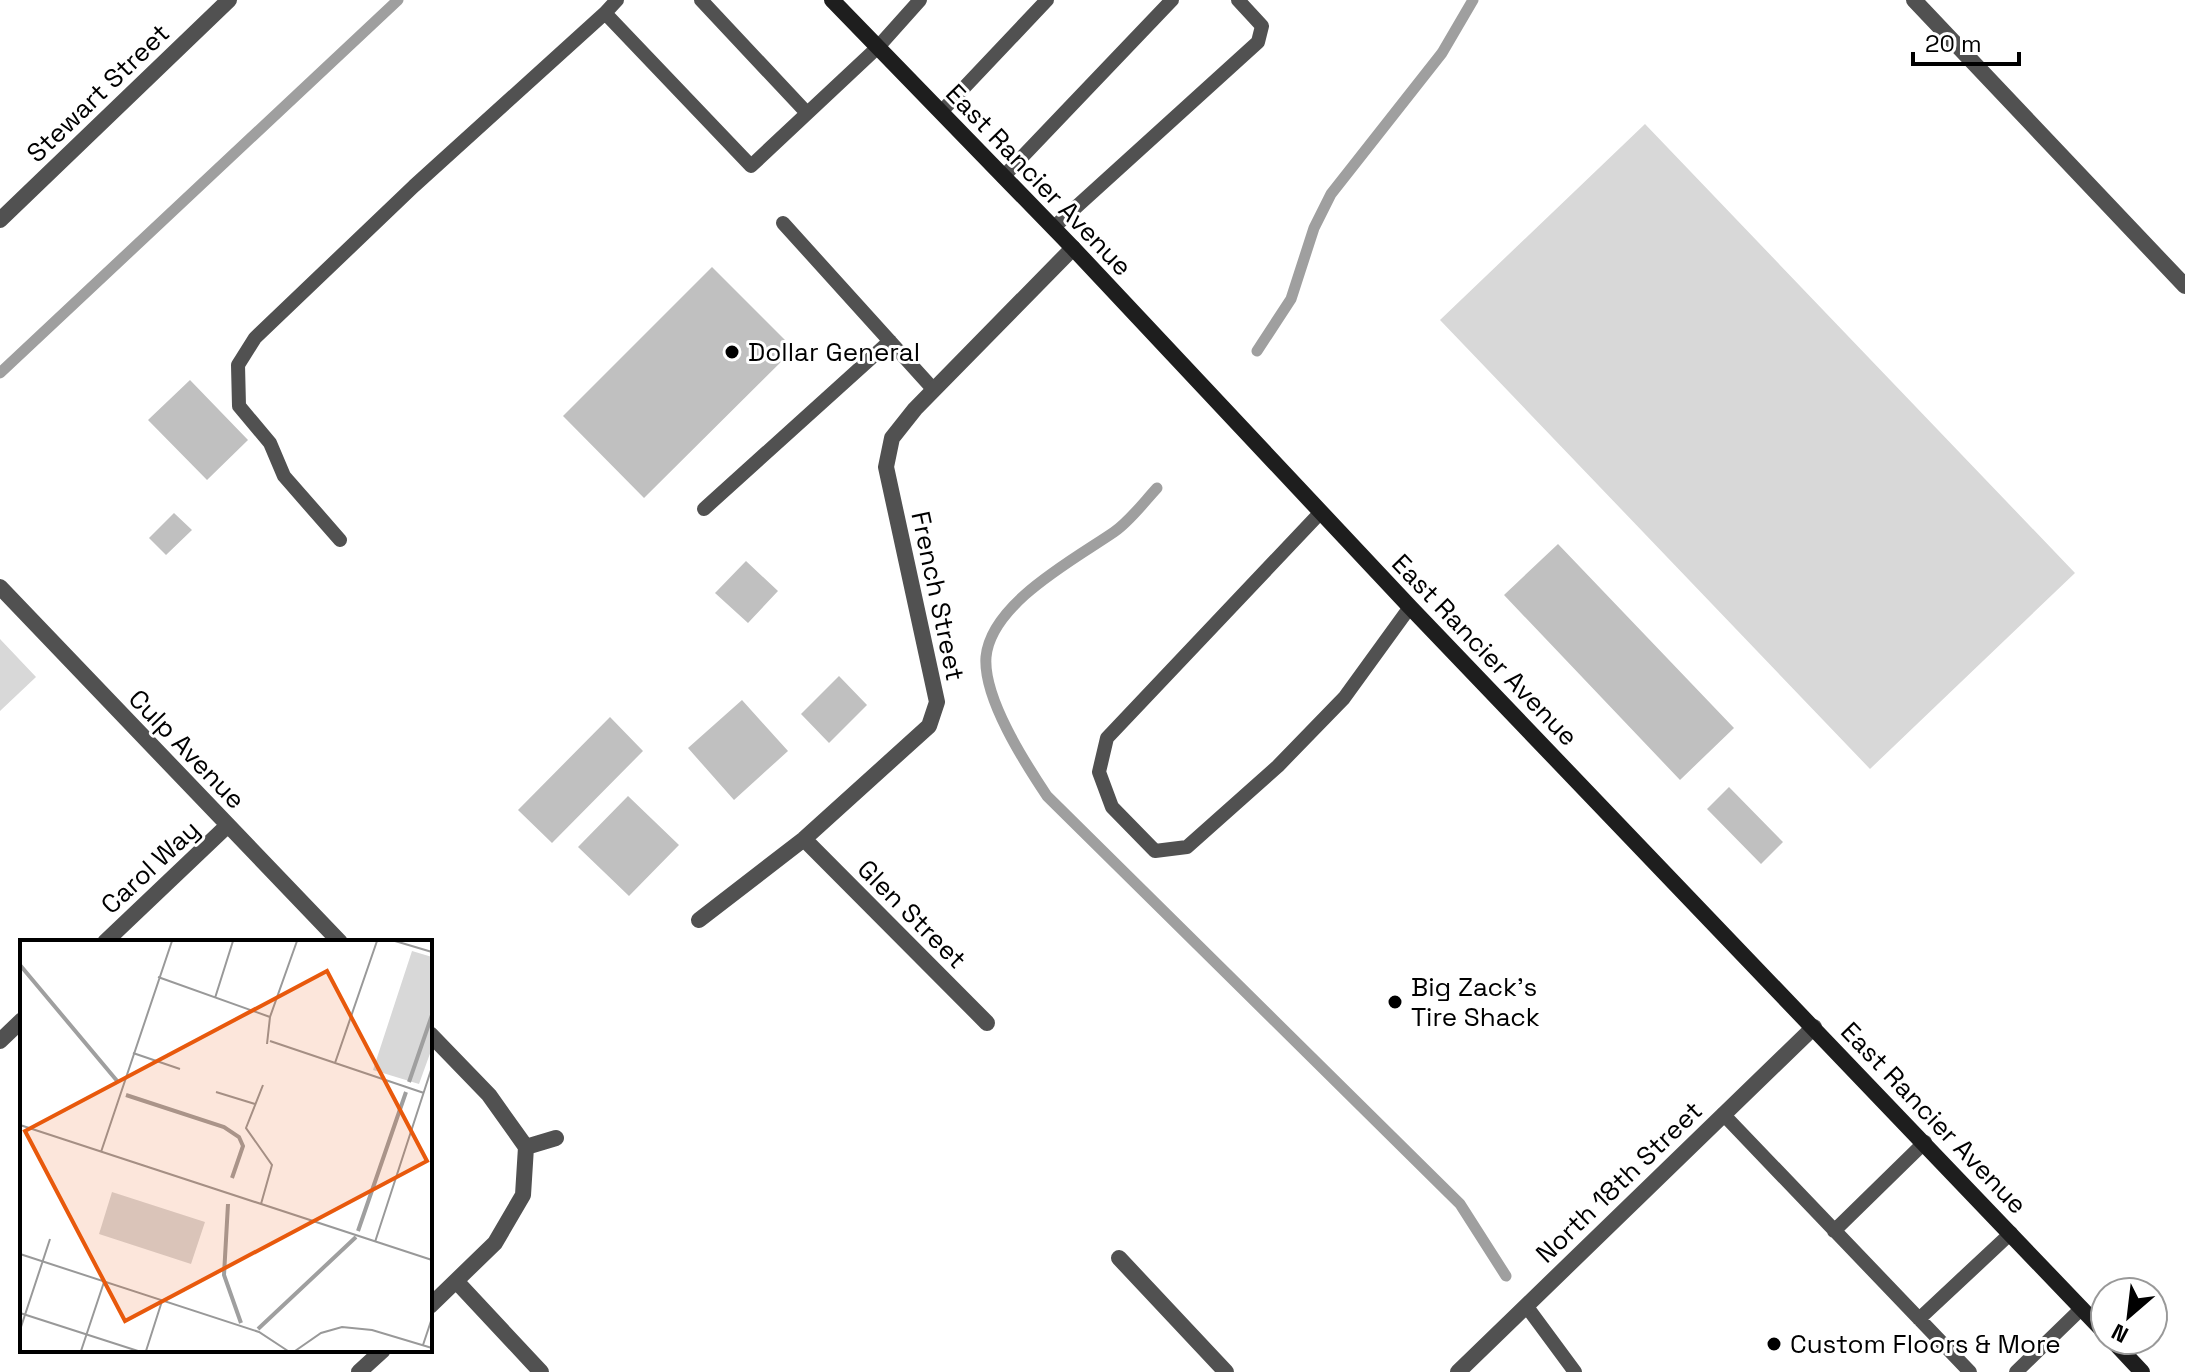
<svg xmlns="http://www.w3.org/2000/svg" width="2185" height="1372" viewBox="0 0 2185 1372" font-family="'Space Grotesk',sans-serif">
	<style>
		.green { fill: #d8d8d8 }
		.lines { fill: none; stroke-linecap: round; stroke-linejoin: round }
		.stream { stroke: #9f9f9f; stroke-width: 11 }
		.building { fill: #c0c0c0 }
		.lane { stroke: #515151; stroke-width: 14 }
		.street { stroke: #515151; stroke-width: 16 }
		.secondary { stroke: #1e1e1e; stroke-width: 16 }
		.poi-dot { fill: #000; stroke: #fff; stroke-width: 3 }
		.labels { text-anchor: middle; dominant-baseline: central; stroke-width: 6; stroke-linejoin: round; paint-order: stroke }
		.street-label { font-size: 26px; fill: #000; stroke: #fff }
		.poi-label { font-size: 26px; fill: #000; stroke: #fff; text-anchor: start }
		.inset-river { fill: none; stroke: #9f9f9f; stroke-width: 4 }
		.inset-road { fill: none; stroke: #999; stroke-width: 2 }
		.view { fill: #e8590c; fill-opacity: 0.15; stroke: #e8590c; stroke-width: 4 }
		.inset-edge { fill: none; stroke: #000; stroke-width: 4 }
	</style>
	<rect width="100%" height="100%" fill="#fff"/>
	<path class="green" d="M1645,124L2075,573L1870,769L1440,320Z
		M0,639L36,677L0,711Z"/>
	<g class="lines">
		<path class="stream" d="M1257,351L1291,299L1314,228L1331,194L1442,53L1473,0
			M0,373L398,0
			M1157,488C1144,502 1130,521 1114,532C1075,559 991,603 986,657C983,698 1025,763 1047,796L1460,1204L1506,1276"/>
	</g>
	<path class="building" d="M712,267L794,349L644,498L563,416Z
		M190,380L248,440L207,480L148,420Z
		M174,513L192,530L166,555L149,538Z
		M1558,544L1734,728L1680,780L1504,595Z
		M746,561L778,591L748,623L715,593Z
		M839,676L867,705L829,743L801,714Z
		M742,700L788,751L734,800L688,748Z
		M610,717L643,751L552,843L518,810Z
		M1729,787L1783,842L1761,864L1707,809Z
		M628,796L679,845L629,896L578,847Z"/>
	<g class="lines">
		<path class="lane" d="M617,0L605,13L751,166L878,47L920,0
			M701,0L807,113
			M941,112L1047,0
			M1003,177L1172,0
			M783,223L934,390
			M1053,228L1258,42L1262,26L1238,0
			M704,509L890,341
			M1321,512L1107,738L1099,772L1112,807L1155,851L1187,847L1278,766L1344,698L1410,607
			M340,540L284,476L270,443L239,406L238,365L255,338L414,186L605,13
			M1723,1114L1970,1372
			M1834,1231L1925,1142
			M1527,1307L1575,1372
			M1919,1319L2011,1233
			M2016,1372L2082,1308"/>
		<path class="street" d="M1914,0L2185,286
			M0,220L229,0
			M0,587L340,942
			M804,839L987,1023
			M699,920L804,839L929,726L937,702L886,467L892,438L915,409L1073,248
			M105,942L227,826
			M430,1034L489,1095L526,1147
			M0,1041L22,1020
			M1119,1258L1226,1372
			M457,1282L541,1372
			M430,1306L495,1243L523,1195L526,1147L556,1138
			M359,1372L383,1350
			M1458,1372L1814,1027"/>
		<path class="secondary" d="M832,0L1073,248L1410,607L2105,1333
			M2112,1340L2142,1372"/>
	</g>
	<g class="poi-dot">
		<circle cx="732" cy="352" r="8"/>
		<circle cx="1395" cy="1002" r="8"/>
		<circle cx="1774" cy="1344" r="8"/>
	</g>
	<g class="labels">
		<g class="street-label">
			<text transform="translate(98 93) rotate(-44)">Stewart Street</text>
			<text transform="translate(1039 180) rotate(46)">East Rancier Avenue</text>
			<text transform="translate(938 596) rotate(78)">French Street</text>
			<text transform="translate(1485 650) rotate(46)">East Rancier Avenue</text>
			<text transform="translate(187 749) rotate(46)">Culp Avenue</text>
			<text transform="translate(150 867) rotate(-43)">Carol Way</text>
			<text transform="translate(912 914) rotate(45)">Glen Street</text>
			<text transform="translate(1934 1118) rotate(46)">East Rancier Avenue</text>
			<text transform="translate(1619 1182) rotate(-44)">North 18th Street</text>
		</g>
		<g class="poi-label">
			<text x="748" y="352">Dollar General</text>
			<text x="1411" y="987">Big Zack's<tspan x="1411" dy="30">Tire Shack</tspan></text>
			<text x="1790" y="1344">Custom Floors &amp; More</text>
		</g>
	</g>
	<g transform="translate(20 940)">
		<rect width="412" height="412" fill="#fff"/>
		<path d="M392,11L412,17V108L399,144L353,130ZM92,252L185,282L171,324L79,294Z" fill="#d8d8d8"/>
		<path class="inset-river" d="M0,25L98,142M389,142L412,75M106,155L204,187L219,197L223,206L212,238M208,264L204,335L221,383M338,291L386,152M238,389L336,297"/>
		<path class="inset-road" d="M375,1L412,12M138,37L250,77M195,58L213,1M250,101L404,153M247,104L250,77L277,1M113,113L160,129M315,123L357,1M196,152L235,164M0,185L412,320M81,212L152,1M241,264L252,225L226,188L243,145M355,302L412,127M0,314L239,392L268,411M0,373L118,411M0,390L30,299M403,405L412,378M61,411L84,342M126,411L142,361M275,411L301,393L322,387L352,390L412,408"/>
		<path class="view" d="M307,31L407,221L105,381L5,191Z"/>
		<rect width="412" height="412" class="inset-edge"/>
	</g>
	<g transform="translate(2129 1316) rotate(208)"><circle r="38" fill="#ffffff" stroke="#999999" stroke-width="2"/>
	<path d="M0-6L14 30L0 20L-14 30Z" fill="#000000"/>
	<text y="-12" font-size="22" font-weight="bold" text-anchor="middle" fill="#000000">N</text>
	</g>
	<path d="M1913 52v12h106v-12" fill="none" stroke="#000000" stroke-width="4"/>
	<text x="1925" y="52" font-size="24" fill="#000000" stroke="#ffffff" stroke-width="6" paint-order="stroke">20 m</text>
</svg>
